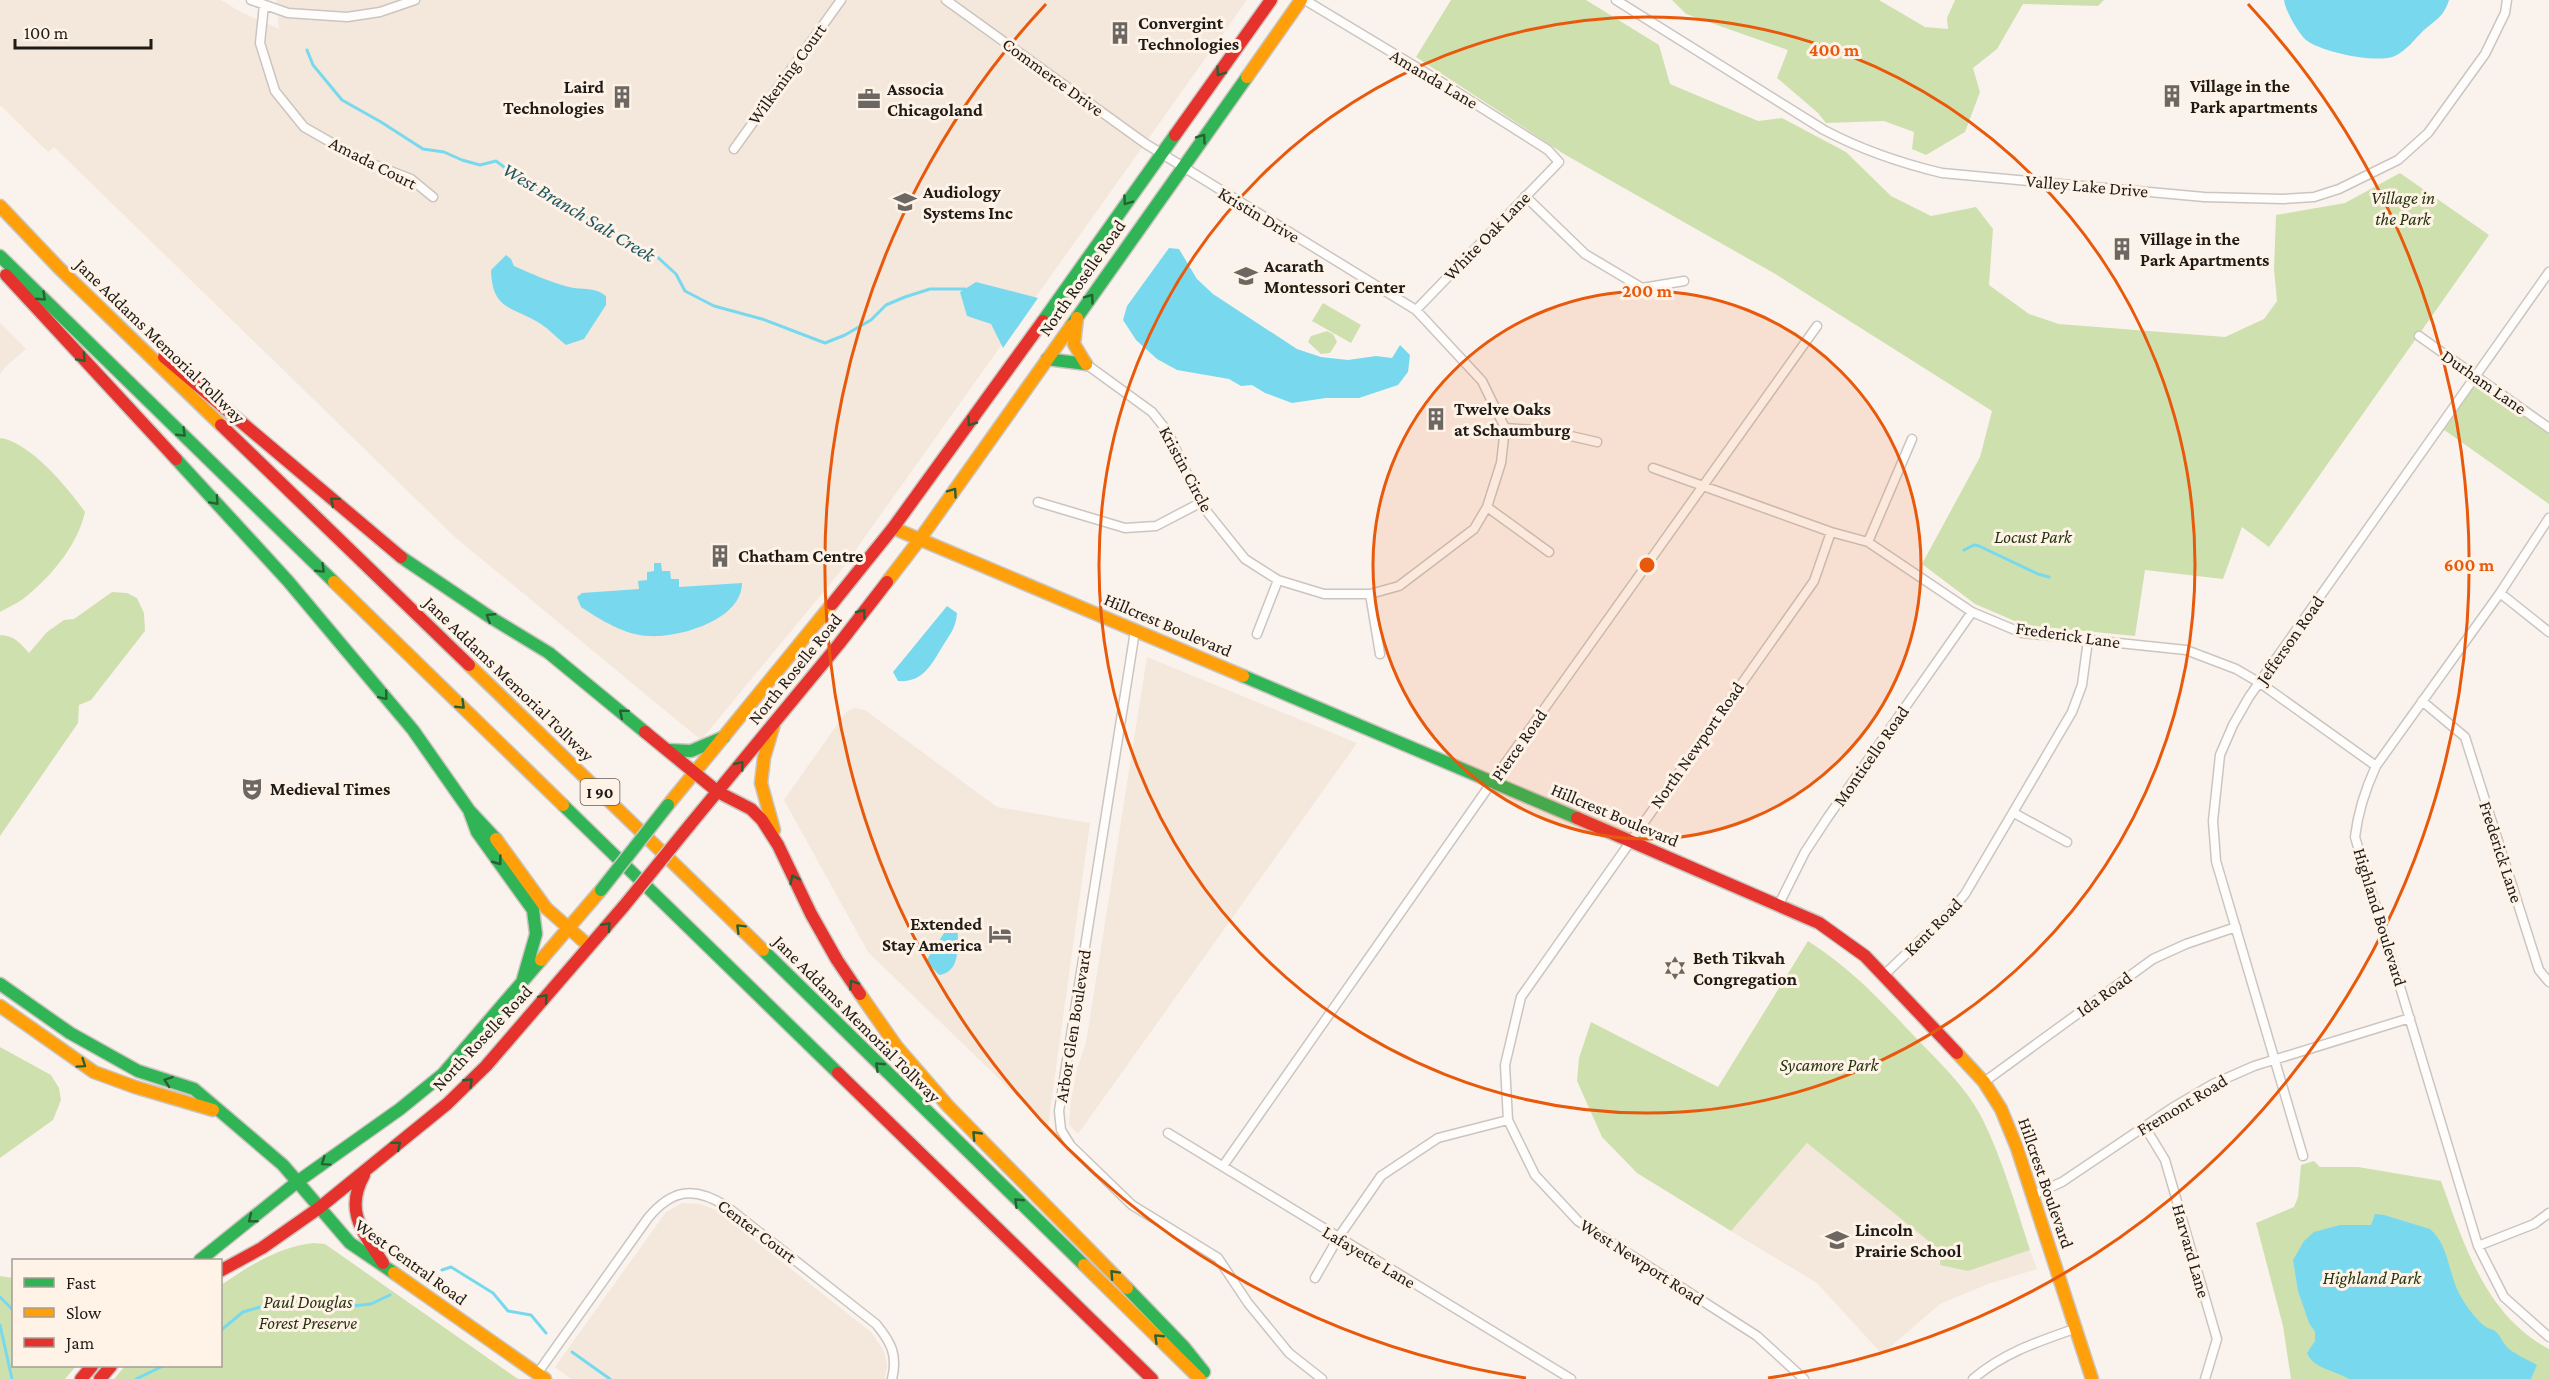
<svg xmlns="http://www.w3.org/2000/svg" width="2549" height="1379" viewBox="0 0 2549 1379" font-family="'Crimson Pro',serif">
	<style>
		.built { fill: #f4e7db }
		.green { fill: #cfe0af }
		.water { fill: #78d9ee }
		.lines { fill: none; stroke-linecap: round; stroke-linejoin: round }
		.stream { stroke: #78d9ee; stroke-width: 3 }
		.street-casing { stroke: #cbc5c0; stroke-width: 11 }
		.fast-casing { stroke: #cbc5c0; stroke-width: 15 }
		.slow-casing { stroke: #cbc5c0; stroke-width: 15 }
		.jam-casing { stroke: #cbc5c0; stroke-width: 15 }
		.street { stroke: #fefdfc; stroke-width: 8 }
		.fast { stroke: #30b455; stroke-width: 12 }
		.slow { stroke: #ff9f0a; stroke-width: 12 }
		.jam { stroke: #e5322d; stroke-width: 12 }
		.fast-bridge-casing { stroke: #cbc5c0; stroke-width: 15; stroke-linecap: butt }
		.jam-bridge-casing { stroke: #cbc5c0; stroke-width: 15; stroke-linecap: butt }
		.fast-bridge { stroke: #30b455; stroke-width: 12 }
		.jam-bridge { stroke: #e5322d; stroke-width: 12 }
		.oneway { stroke: #276033 }
		.ring { fill: none; stroke: #e8590c; stroke-width: 3 }
		.labels { text-anchor: middle; dominant-baseline: central; stroke-width: 6; stroke-linejoin: round; paint-order: stroke }
		.shield { fill: #fff3e8; stroke: #625c56; stroke-width: 1.5 }
		.shield-label { font-size: 16px; font-weight: bold; fill: #1f1b17 }
		.poi-label { font-size: 18px; font-weight: bold; fill: #1f1b17; stroke: #fff3e8; text-anchor: start }
		.street-label { font-size: 18px; fill: #1f1b17; stroke: #fff3e8 }
		.park-label { font-size: 18px; font-style: italic; fill: #25340e; stroke: #fff3e8 }
		.water-label { font-size: 20px; font-style: italic; fill: #1f5765; stroke: #fff3e8 }
		.centre { fill: #e8590c; stroke: #fff3e8; stroke-width: 3 }
		.ring-label { font-size: 18px; text-anchor: middle; font-weight: bold; fill: #e8590c; stroke: #fff3e8; stroke-width: 6; stroke-linejoin: round; paint-order: stroke }
	</style>
	<rect width="100%" height="100%" fill="#faf3ed"/>
	<path class="built" d="M0,0H221L239,11L279,29L276,0H1247L840,572L701,740L455,537L54,147L48,152L0,105Z
		M0,323L26,349L5,367L0,375Z
		M1147,657L1357,743L1078,1134L1069,1125L1071,1100L1077,1069L1086,1043Z
		M854,708L865,710L997,807L1090,823L1048,1126L868,952L784,800L846,712Z
		M1807,1143L1968,1271L2030,1250L2037,1269L1988,1284L1940,1304L1882,1354L1817,1283L1731,1231Z
		M682,1203L700,1204L716,1210L871,1332L884,1351L887,1365L885,1379H571L555,1367L666,1212Z"/>
	<path class="green" d="M1451,0H1586L1659,45L1670,84L1758,121L1782,118L1846,152L1891,196L1931,216L1976,207L1993,229L1989,285L2029,314L2059,324L2225,337L2264,319L2277,301L2274,269L2276,215L2345,203L2400,173L2489,235L2269,547L2242,527L2223,579L2145,570L2135,636L2024,625L1975,604L1922,564L1980,457L1992,411L1777,275L1564,154L1416,57Z
		M1672,0H1879L1925,27L1948,29L1947,18L1955,0H2104L2098,6L2023,4L1997,49L1973,68L1980,92L1965,132L1926,155L1912,149L1914,132L1884,121L1826,123L1818,113L1777,78L1788,50L1686,14Z
		M1323,303L1361,325L1351,343L1312,321Z
		M1327,331L1333,334L1337,342L1330,353L1321,354L1308,342L1311,336Z
		M2476,377L2549,428V504L2440,427Z
		M0,438C29,441 69,489 85,512C78,544 53,574 28,595C20,602 9,607 0,612Z
		M112,592L127,593L137,598L144,613L145,631L91,700L79,705L78,723L0,836V635C15,636 19,642 29,653L47,632L64,620L74,619Z
		M1808,941C1851,968 1883,1003 1917,1039C1941,1064 1967,1088 1983,1120C2003,1161 2016,1207 2030,1250L1968,1271L1940,1265L1941,1251L1807,1143L1731,1231L1637,1173L1602,1137L1577,1081L1579,1058L1591,1022L1718,1087Z
		M0,1047L51,1075L59,1088L61,1100L53,1120L0,1158Z
		M2314,1161L2320,1167H2358L2441,1181C2464,1244 2485,1315 2549,1349V1379H2291L2283,1326L2256,1223L2294,1207L2298,1197L2301,1165Z
		M313,1243L325,1244L518,1379H114L125,1366H220L221,1285C249,1266 278,1247 313,1243Z
		M0,1276L13,1278L14,1366H76L65,1379H0Z"/>
	<path class="water" d="M2284,0H2449C2444,17 2434,21 2423,31C2414,40 2407,50 2395,56C2377,64 2321,52 2306,40C2298,33 2285,10 2284,0Z
		M1169,248L1179,249L1197,279L1213,294L1297,349L1321,357L1348,360L1376,356L1392,358L1400,345L1410,355L1408,372L1398,385L1359,398H1326L1292,403L1265,393L1252,385L1241,386L1229,379L1177,370L1157,359L1136,340L1123,320L1127,306Z
		M506,255L511,259L514,266C532,274 550,282 569,287C582,290 596,287 606,296V305L584,339L566,345C556,337 547,327 536,321C508,306 492,307 491,270Z
		M976,282L1038,298L1003,348L991,324L967,316L960,292Z
		M654,563H661L662,571H670L671,579H679V587L742,583C742,620 679,638 649,636C624,635 601,620 581,607L577,597L582,593L639,589L638,581L647,580V572L654,571Z
		M947,606L957,613C956,627 951,633 944,644C932,663 924,683 898,681L893,672Z
		M953,925L958,930C957,947 961,972 939,975L926,961L948,927Z
		M2375,1214L2384,1215L2430,1229C2448,1244 2448,1270 2458,1291C2463,1302 2476,1320 2486,1327C2489,1329 2492,1329 2495,1331C2501,1336 2503,1344 2509,1349C2517,1355 2528,1360 2537,1365L2531,1379H2349C2335,1370 2313,1369 2307,1353L2315,1341V1332L2309,1323L2298,1291L2293,1260L2304,1241L2314,1232L2340,1225H2371Z"/>
	<g class="lines">
		<path class="stream" d="M307,50L313,65L342,100L381,122L423,149L444,152L462,160L480,165L496,161L534,189L654,254L676,274L685,291L714,306L762,319L825,343L845,335L871,320L886,305L905,297L930,289H965
			M1964,550L1974,545L1979,546L2038,574L2049,577
			M442,1270L451,1267L493,1293L508,1311L531,1315L546,1333
			M0,1297L14,1311
			M0,1325L12,1379
			M220,1331L243,1312L264,1306L342,1307L371,1304L390,1295
			M572,1352L610,1379
			M136,1379L163,1366"/>
		<g class="street-casing">
			<path id="street" d="M251,0L288,13L347,17L380,12L415,0
				M946,0L1146,144L1416,310L1482,381L1505,428
				M1305,0L1441,82L1548,150L1559,162L1416,310
				M1616,0L1824,130C1862,150 1900,163 1942,173L2204,197L2283,199L2314,197L2339,189L2398,160L2428,133L2485,54L2505,13L2507,0
				M264,5L260,43L275,91L304,127L360,159L411,179L433,197
				M734,149L841,0
				M1525,196L1585,254L1642,288L1684,281
				M2419,336L2549,428
				M1086,364L1152,412L1168,432L1200,503L1245,559L1278,580L1324,594H1370L1399,586L1474,529L1487,507L1501,463L1505,428
				M1505,428L1549,431L1597,442
				M1653,468L1831,532L1868,542L1972,612L2022,633L2186,650L2236,669L2260,683L2376,766
				M1038,502L1125,528L1156,526L1200,503
				M1487,507L1549,552
				M2549,518L2500,593L2376,766C2365,790 2358,811 2355,837L2478,1246L2504,1297L2549,1337
				M1868,542L1912,439
				M2500,593L2549,632
				M1370,594L1380,654
				M1135,631L1059,1111L1061,1130L1071,1146L1132,1205L1218,1258L1248,1303L1289,1353L1322,1379
				M1257,634L1278,580
				M2422,701L2465,737L2539,970L2549,982
				M2014,813L2067,842
				M1779,904L1805,852L1828,817L1972,612
				M1884,975L1950,912L1965,894L2072,712L2082,685L2088,640
				M1984,1082L2153,959L2186,944L2236,927
				M2145,1127L2165,1160L2217,1339L2205,1379
				M1168,1133L1571,1379
				M2303,1156L2216,861L2213,821L2220,755L2233,725L2249,697L2549,272
				M1223,1166L1492,782L1817,326
				M2033,1195L2062,1182L2172,1108L2213,1084L2254,1066L2410,1018
				M2478,1246L2534,1224L2549,1213
				M1315,1278L1338,1238L1381,1176L1438,1138L1508,1120
				M537,1374L648,1218C672,1189 694,1186 726,1206L876,1324C891,1342 898,1355 892,1379
				M1804,1379L1757,1336L1578,1221L1535,1175L1508,1120L1505,1065L1521,997L1814,581L1831,532
				M1973,1379C2003,1353 2037,1342 2074,1329"/>
		</g>
		<g class="fast-casing">
			<path id="fast" d="M0,256L334,582
				M1043,321L1175,135
				M1071,326L1247,77
				M1047,359L1086,364
				M176,459L288,581L413,730L469,810L496,839
				M401,557L490,617L549,653L645,732
				M1243,676L1577,818
				M668,750L691,751L724,737
				M563,805L838,1073
				M470,813L477,832L533,910L536,934L523,979
				M763,950L1084,1265
				M0,984L70,1033L138,1071L194,1089L283,1165L350,1243L394,1273
				M200,1260L297,1182L400,1109L443,1074L541,960
				M1127,1288L1184,1347L1204,1372"/>
		</g>
		<g class="slow-casing">
			<path id="slow" d="M1247,77L1301,0
				M0,206L59,268L221,425
				M1077,318L1074,344L1086,364
				M893,528L1243,676
				M334,582L563,805
				M887,582L920,539L1071,326
				M469,665L763,950
				M774,724L764,758L761,783L774,830
				M668,805L832,604
				M496,839L546,908L589,946
				M541,960L601,890
				M860,994L897,1047L948,1106L1127,1288
				M0,1006L94,1072L135,1087L213,1110
				M1957,1053L1984,1082L2001,1109L2017,1148L2092,1379
				M1084,1265L1200,1379
				M394,1273L545,1379"/>
		</g>
		<g class="jam-casing">
			<path id="jam" d="M1175,135L1271,0
				M6,275L176,459
				M164,357L401,557
				M221,425L469,665
				M832,604L893,528L1043,321
				M645,732L718,792L751,809L762,820L778,845L811,914L837,960L860,994
				M1577,818L1819,923L1865,956L1957,1053
				M689,826L839,644L887,582
				M838,1073L1152,1379
				M364,1175C344,1211 363,1232 383,1263
				M220,1271L262,1248L319,1208L447,1104L486,1066L624,906
				M81,1379L92,1366
				M100,1379L111,1366"/>
		</g>
		<use href="#street" class="street"/>
		<use href="#fast" class="fast"/>
		<use href="#slow" class="slow"/>
		<use href="#jam" class="jam"/>
		<g class="fast-bridge-casing">
			<path id="fast-bridge" d="M601,890L668,805"/>
		</g>
		<g class="jam-bridge-casing">
			<path id="jam-bridge" d="M624,906L689,826"/>
		</g>
		<use href="#fast-bridge" class="fast-bridge"/>
		<use href="#jam-bridge" class="jam-bridge"/>
	</g>
	<defs><path id="oneway-chevron" d="M-2-3.5L2.5 0L-2 3.5" fill="none" stroke-width="1.6" stroke-linecap="round" stroke-linejoin="round" transform="scale(1.5)"/></defs>
	<g class="oneway">
		<use href="#oneway-chevron" transform="translate(1220 72) rotate(126)"/>
		<use href="#oneway-chevron" transform="translate(1202 138) rotate(-55)"/>
		<use href="#oneway-chevron" transform="translate(1127 201) rotate(125)"/>
		<use href="#oneway-chevron" transform="translate(42 297) rotate(44)"/>
		<use href="#oneway-chevron" transform="translate(1090 298) rotate(-55)"/>
		<use href="#oneway-chevron" transform="translate(82 358) rotate(47)"/>
		<use href="#oneway-chevron" transform="translate(971 422) rotate(126)"/>
		<use href="#oneway-chevron" transform="translate(182 433) rotate(44)"/>
		<use href="#oneway-chevron" transform="translate(953 492) rotate(-55)"/>
		<use href="#oneway-chevron" transform="translate(215 501) rotate(47)"/>
		<use href="#oneway-chevron" transform="translate(334 501) rotate(-140)"/>
		<use href="#oneway-chevron" transform="translate(321 569) rotate(44)"/>
		<use href="#oneway-chevron" transform="translate(862 613) rotate(-53)"/>
		<use href="#oneway-chevron" transform="translate(490 617) rotate(-148)"/>
		<use href="#oneway-chevron" transform="translate(384 696) rotate(50)"/>
		<use href="#oneway-chevron" transform="translate(461 705) rotate(44)"/>
		<use href="#oneway-chevron" transform="translate(623 713) rotate(-140)"/>
		<use href="#oneway-chevron" transform="translate(740 765) rotate(-51)"/>
		<use href="#oneway-chevron" transform="translate(498 861) rotate(53)"/>
		<use href="#oneway-chevron" transform="translate(794 879) rotate(-115)"/>
		<use href="#oneway-chevron" transform="translate(607 926) rotate(-49)"/>
		<use href="#oneway-chevron" transform="translate(740 928) rotate(-135)"/>
		<use href="#oneway-chevron" transform="translate(853 984) rotate(-124)"/>
		<use href="#oneway-chevron" transform="translate(544 998) rotate(-49)"/>
		<use href="#oneway-chevron" transform="translate(82 1064) rotate(35)"/>
		<use href="#oneway-chevron" transform="translate(879 1066) rotate(-136)"/>
		<use href="#oneway-chevron" transform="translate(168 1081) rotate(-161)"/>
		<use href="#oneway-chevron" transform="translate(469 1082) rotate(-44)"/>
		<use href="#oneway-chevron" transform="translate(976 1135) rotate(-134)"/>
		<use href="#oneway-chevron" transform="translate(397 1145) rotate(-40)"/>
		<use href="#oneway-chevron" transform="translate(325 1162) rotate(145)"/>
		<use href="#oneway-chevron" transform="translate(1018 1202) rotate(-136)"/>
		<use href="#oneway-chevron" transform="translate(252 1219) rotate(141)"/>
		<use href="#oneway-chevron" transform="translate(1114 1274) rotate(-133)"/>
		<use href="#oneway-chevron" transform="translate(1158 1338) rotate(-136)"/>
	</g>
	<circle cx="1647" cy="565" r="274" fill="#e8590c" fill-opacity=".12"/>
	<g class="ring">
		<circle cx="1647" cy="565" r="274"/>
		<circle cx="1647" cy="565" r="548"/>
		<path d="M1526 1378A822 822 0 0 1 1046 4M2248 4A822 822 0 0 1 1768 1378"/>
	</g>
	<defs>
		<g id="building-bare" transform="scale(1.8)"><path d="M-4-6H4V6H1V3H-1V6H-4ZM-2.5-4.3h1.7v1.8h-1.7ZM.8-4.3h1.7v1.8H.8ZM-2.5-1h1.7V.8h-1.7ZM.8-1h1.7V.8H.8Z" fill="#6c6762" stroke="#fff3e8" stroke-width="2.5" paint-order="stroke"/></g>
		<g id="office-bare" transform="scale(1.8)"><path d="M-6-3h4V-5.5h4V-3h4V5H-6ZM-1-4.5V-3h2v-1.5ZM-6 0V1H6V0Z" fill="#6c6762" stroke="#fff3e8" stroke-width="2.5" paint-order="stroke"/></g>
		<g id="university-bare" transform="scale(1.8)"><path d="M0-5L7-2L0 1L-7-2ZM-4 1L0 2.5L4 1V4Q0 6-4 4Z" fill="#6c6762" stroke="#fff3e8" stroke-width="2.5" paint-order="stroke"/></g>
		<g id="school-bare" transform="scale(1.8)"><path d="M0-5L7-2L0 1L-7-2ZM-4 1L0 2.5L4 1V4Q0 6-4 4Z" fill="#6c6762" stroke="#fff3e8" stroke-width="2.5" paint-order="stroke"/></g>
		<g id="theatre-bare" transform="scale(1.8)"><path d="M-5-5.5Q0-4 5-5.5V0Q5 5 0 6Q-5 5-5 0ZM-3.3-2.5H-1v1.5H-3.3ZM1-2.5H3.3v1.5H1ZM-2.8 1Q0 5.5 2.8 1Z" fill="#6c6762" stroke="#fff3e8" stroke-width="2.5" paint-order="stroke"/></g>
		<g id="hotel-bare" transform="scale(1.8)"><path d="M-6-4.5h1.5V1H6V5H4.5V3h-9V5H-6ZM-4 0a1.8 1.8 0 1 1 3.6 0ZM.5 0V-2.5h3Q6-2.5 6 0Z" fill="#6c6762" stroke="#fff3e8" stroke-width="2.5" paint-order="stroke"/></g>
		<g id="synagogue-bare" transform="scale(1.8)"><path d="M0-6.5L5.6 3.2H-5.6ZM0 6.5L5.6-3.2H-5.6Z" fill="#6c6762" stroke="#fff3e8" stroke-width="2.5" paint-order="stroke"/></g>
	</defs>
	<g fill-rule="evenodd">
		<use href="#building-bare" x="1120" y="33"/>
		<use href="#building-bare" x="2172" y="96"/>
		<use href="#building-bare" x="622" y="97"/>
		<use href="#office-bare" x="869" y="99"/>
		<use href="#university-bare" x="905" y="202"/>
		<use href="#building-bare" x="2122" y="249"/>
		<use href="#school-bare" x="1246" y="276"/>
		<use href="#building-bare" x="1436" y="419"/>
		<use href="#building-bare" x="720" y="556"/>
		<use href="#theatre-bare" x="252" y="789"/>
		<use href="#hotel-bare" x="1000" y="934"/>
		<use href="#synagogue-bare" x="1675" y="968"/>
		<use href="#school-bare" x="1837" y="1240"/>
	</g>
	<g class="labels">
		<rect class="shield" x="580.5" y="779" width="39" height="26" rx="4.5"/>
		<g class="shield-label">
			<text x="600" y="792">I 90</text>
		</g>
		<g class="poi-label">
			<text x="1138" y="23">Convergint<tspan x="1138" dy="21">Technologies</tspan></text>
			<text x="2190" y="86">Village in the<tspan x="2190" dy="21">Park apartments</tspan></text>
			<text x="604" y="87" text-anchor="end">Laird<tspan x="604" dy="21">Technologies</tspan></text>
			<text x="887" y="89">Associa<tspan x="887" dy="21">Chicagoland</tspan></text>
			<text x="923" y="192">Audiology<tspan x="923" dy="21">Systems Inc</tspan></text>
			<text x="2140" y="239">Village in the<tspan x="2140" dy="21">Park Apartments</tspan></text>
			<text x="1264" y="266">Acarath<tspan x="1264" dy="21">Montessori Center</tspan></text>
			<text x="1454" y="409">Twelve Oaks<tspan x="1454" dy="21">at Schaumburg</tspan></text>
			<text x="738" y="556">Chatham Centre</text>
			<text x="270" y="789">Medieval Times</text>
			<text x="982" y="924" text-anchor="end">Extended<tspan x="982" dy="21">Stay America</tspan></text>
			<text x="1693" y="958">Beth Tikvah<tspan x="1693" dy="21">Congregation</tspan></text>
			<text x="1855" y="1230">Lincoln<tspan x="1855" dy="21">Prairie School</tspan></text>
		</g>
		<g class="street-label">
			<text transform="translate(787 74) rotate(-54)">Wilkening Court</text>
			<text transform="translate(1053 77) rotate(36)">Commerce Drive</text>
			<text transform="translate(1434 79) rotate(31)">Amanda Lane</text>
			<text transform="translate(373 163) rotate(27)">Amada Court</text>
			<text transform="translate(2087 186) rotate(5)">Valley Lake Drive</text>
			<text transform="translate(1259 215) rotate(31)">Kristin Drive</text>
			<text transform="translate(1487 236) rotate(-46)">White Oak Lane</text>
			<text transform="translate(1082 278) rotate(-55)">North Roselle Road</text>
			<text transform="translate(160 341) rotate(44)">Jane Addams Memorial Tollway</text>
			<text transform="translate(2484 382) rotate(35)">Durham Lane</text>
			<text transform="translate(1186 469) rotate(62)">Kristin Circle</text>
			<text transform="translate(1168 625) rotate(23)">Hillcrest Boulevard</text>
			<text transform="translate(2068 635) rotate(8)">Frederick Lane</text>
			<text transform="translate(2290 640) rotate(-55)">Jefferson Road</text>
			<text transform="translate(795 669) rotate(-51)">North Roselle Road</text>
			<text transform="translate(509 679) rotate(44)">Jane Addams Memorial Tollway</text>
			<text transform="translate(1519 745) rotate(-55)">Pierce Road</text>
			<text transform="translate(1697 745) rotate(-55)">North Newport Road</text>
			<text transform="translate(1871 756) rotate(-55)">Monticello Road</text>
			<text transform="translate(1615 815) rotate(23)">Hillcrest Boulevard</text>
			<text transform="translate(2501 852) rotate(72)">Frederick Lane</text>
			<text transform="translate(2380 917) rotate(73)">Highland Boulevard</text>
			<text transform="translate(1933 927) rotate(-45)">Kent Road</text>
			<text transform="translate(2104 994) rotate(-36)">Ida Road</text>
			<text transform="translate(857 1019) rotate(45)">Jane Addams Memorial Tollway</text>
			<text transform="translate(1073 1026) rotate(-81)">Arbor Glen Boulevard</text>
			<text transform="translate(482 1038) rotate(-47)">North Roselle Road</text>
			<text transform="translate(2182 1105) rotate(-31)">Fremont Road</text>
			<text transform="translate(2046 1183) rotate(71)">Hillcrest Boulevard</text>
			<text transform="translate(757 1231) rotate(37)">Center Court</text>
			<text transform="translate(2191 1251) rotate(74)">Harvard Lane</text>
			<text transform="translate(1369 1257) rotate(31)">Lafayette Lane</text>
			<text transform="translate(411 1262) rotate(36)">West Central Road</text>
			<text transform="translate(1642 1262) rotate(33)">West Newport Road</text>
		</g>
		<g class="park-label">
			<text x="2403" y="198">Village in<tspan x="2403" dy="21">the Park</tspan></text>
			<text x="2033" y="537">Locust Park</text>
			<text x="1829" y="1065">Sycamore Park</text>
			<text x="2372" y="1278">Highland Park</text>
			<text x="308" y="1302">Paul Douglas<tspan x="308" dy="21">Forest Preserve</tspan></text>
		</g>
		<g class="water-label">
			<text transform="translate(579 212) rotate(31)">West Branch Salt Creek</text>
		</g>
	</g>
	<circle cx="1647" cy="565" r="9" class="centre"/>
	<g class="ring-label">
		<text x="1834" y="56">400 m</text>
		<text x="1647" y="297">200 m</text>
		<text x="2469" y="571">600 m</text>
	</g>
	<rect x="12" y="1259" width="210" height="108" fill="#fff3e8" stroke="#a59d94" stroke-width="1.5"/>
	<rect x="24" y="1278" width="30" height="9" fill="#30b455" stroke="#a59d94" stroke-width="1.5"/>
	<text x="66" y="1289" font-size="18" fill="#1f1b17">Fast</text>
	<rect x="24" y="1308" width="30" height="9" fill="#ff9f0a" stroke="#a59d94" stroke-width="1.5"/>
	<text x="66" y="1319" font-size="18" fill="#1f1b17">Slow</text>
	<rect x="24" y="1338" width="30" height="9" fill="#e5322d" stroke="#a59d94" stroke-width="1.5"/>
	<text x="66" y="1349" font-size="18" fill="#1f1b17">Jam</text>
	<path d="M15 39v9h136v-9" fill="none" stroke="#1f1b17" stroke-width="3"/>
	<text x="24" y="39" font-size="18" fill="#1f1b17" stroke="#fff3e8" stroke-width="4.5" paint-order="stroke">100 m</text>
</svg>
